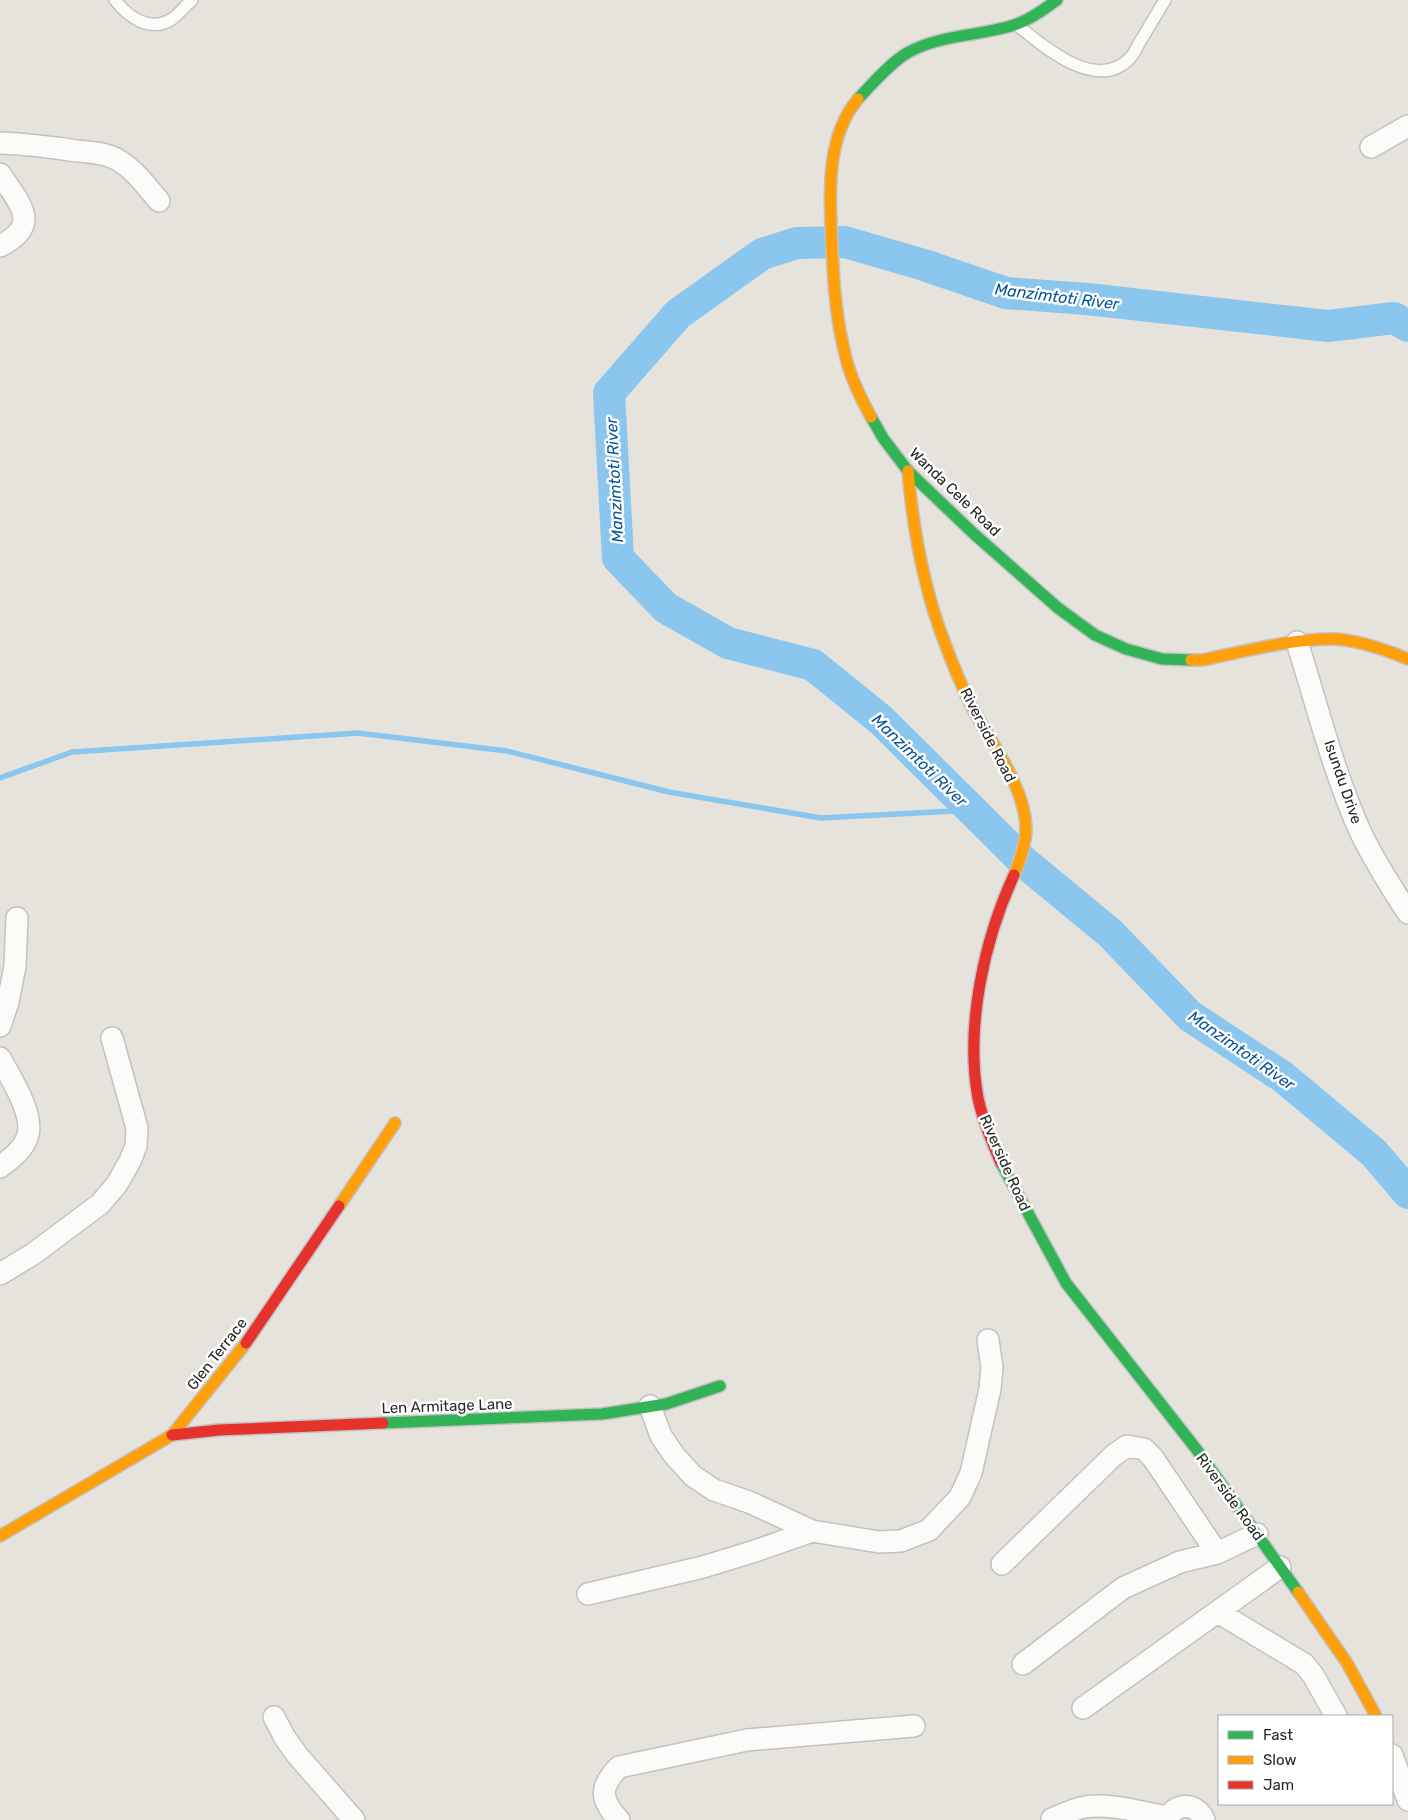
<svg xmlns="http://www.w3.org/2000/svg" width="1408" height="1820" viewBox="0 0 1408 1820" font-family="Rubik,sans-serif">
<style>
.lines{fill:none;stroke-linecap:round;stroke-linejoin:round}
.stream{stroke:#8ac6ed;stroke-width:5.5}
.river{stroke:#8ac6ed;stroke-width:32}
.lane-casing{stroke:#c3c2c2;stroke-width:14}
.street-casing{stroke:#c3c2c2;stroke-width:24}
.fast-casing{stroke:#c3c2c2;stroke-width:14}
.slow-casing{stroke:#c3c2c2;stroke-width:14}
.jam-casing{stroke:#c3c2c2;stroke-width:14}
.lane{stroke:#fbfbfa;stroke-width:11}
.street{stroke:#fbfbfa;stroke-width:21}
.fast{stroke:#30b455;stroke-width:11}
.slow{stroke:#ff9f0a;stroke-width:11}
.jam{stroke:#e5322d;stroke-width:11}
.labels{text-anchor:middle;stroke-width:5;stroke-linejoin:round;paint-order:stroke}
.street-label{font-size:15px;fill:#272727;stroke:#fff}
.water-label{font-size:16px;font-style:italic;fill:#07549b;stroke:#fff}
</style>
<rect width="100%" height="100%" fill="#e6e3dc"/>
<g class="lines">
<path class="stream" d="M0,778L72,752L358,733L507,751L669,792L821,818L973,810
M1398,1181L1408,1176"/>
<path class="river" d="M1408,326L1394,318L1328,326L1087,299L1006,293L924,265L845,242L797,243L762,254L678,314L609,393L618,558L666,608L728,643L813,665L881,720L1024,862L1110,933L1190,1016L1283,1077L1374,1153L1408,1193"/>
<defs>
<path id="lane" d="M115,0C128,17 150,33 172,19C179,14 185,6 192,0
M1017,25C1044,47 1098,94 1131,57C1135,52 1138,45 1141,40C1149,27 1157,13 1165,0"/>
<path id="street" d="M0,143C26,144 51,147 77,151C90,152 106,153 118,160C135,170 147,187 159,201
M1371,147L1408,126
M0,174C20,204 42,225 0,246
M1297,642C1317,705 1333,771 1360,831C1373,859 1391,887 1408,913
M0,1026L8,1002L15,966L17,918
M0,1058C10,1077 36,1116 27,1138C22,1151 10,1159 0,1167
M0,1274L33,1254L100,1204L117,1184L130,1161L136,1146L137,1128L112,1038
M650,1406L661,1436L674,1455L693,1476L714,1490L749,1502L812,1531L879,1542L901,1541L929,1530L960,1497L971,1473L990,1389L992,1367L988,1340
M1002,1564L1114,1455L1127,1446L1144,1449L1153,1458L1217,1553
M588,1594L703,1567L755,1551L812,1531
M1218,1612L1304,1664L1313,1675L1336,1716
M1023,1664L1123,1588L1180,1562L1217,1553L1257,1534
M1083,1708L1280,1567
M274,1717L285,1738L298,1756L354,1820
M1392,1755L1408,1800
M1052,1819C1062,1815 1073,1809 1085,1807C1112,1803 1142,1813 1168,1817
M619,1820C600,1800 599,1787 619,1767L747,1740L914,1726
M1167,1820C1174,1802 1197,1802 1204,1820"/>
<path id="fast" d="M858,99C870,86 893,60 909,52C942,34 983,36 1017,24C1032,19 1044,9 1057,0
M871,417L883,438L908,471L974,534L1058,608L1095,635L1126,649L1162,659L1191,660
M1001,1163L1066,1283L1197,1450L1298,1592
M383,1423L602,1414L666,1404L720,1386"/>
<path id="slow" d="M858,99C824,139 830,200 832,249C834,286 836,318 845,354C850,377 860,397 871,417
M908,471C913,529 923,586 944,641C953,665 962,688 974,711C993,745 1025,788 1026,828C1026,844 1020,860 1014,875
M1191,660H1202C1242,652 1295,638 1334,639C1359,640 1386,650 1408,659
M339,1206L395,1123
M0,1536L172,1435L246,1343
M1298,1592L1347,1663L1376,1716"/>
<path id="jam" d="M1001,1163C992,1142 983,1121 978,1098C965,1027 984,940 1014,875
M246,1343L339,1206
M172,1435L219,1430L383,1423"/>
</defs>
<use href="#lane" class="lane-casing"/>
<use href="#street" class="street-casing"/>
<use href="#fast" class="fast-casing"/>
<use href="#slow" class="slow-casing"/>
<use href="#jam" class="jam-casing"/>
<use href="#lane" class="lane"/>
<use href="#street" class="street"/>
<use href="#fast" class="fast"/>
<use href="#slow" class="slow"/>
<use href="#jam" class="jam"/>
</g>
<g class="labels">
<g class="street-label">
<text transform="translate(955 492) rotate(44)" y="5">Wanda Cele Road</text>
<text transform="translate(988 735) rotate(63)" y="5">Riverside Road</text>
<text transform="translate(1343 782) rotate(71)" y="5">Isundu Drive</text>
<text transform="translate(1005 1163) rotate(66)" y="5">Riverside Road</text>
<text transform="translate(217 1354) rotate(-52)" y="5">Glen Terrace</text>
<text transform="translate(447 1406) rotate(-2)" y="5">Len Armitage Lane</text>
<text transform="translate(1230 1497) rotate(54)" y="5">Riverside Road</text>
</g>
<g class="water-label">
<text transform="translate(1057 296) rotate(7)" y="6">Manzimtoti River</text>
<text transform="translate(614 480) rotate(-93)" y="6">Manzimtoti River</text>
<text transform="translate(920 760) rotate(44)" y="6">Manzimtoti River</text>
<text transform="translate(1242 1050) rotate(35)" y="6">Manzimtoti River</text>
</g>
</g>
<rect x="1218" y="1715" width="175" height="90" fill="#ffffff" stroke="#a9a9a9"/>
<rect x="1228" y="1731" width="25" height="8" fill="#30b455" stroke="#a9a9a9"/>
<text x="1263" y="1740" font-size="15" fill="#272727">Fast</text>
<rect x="1228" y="1756" width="25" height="8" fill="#ff9f0a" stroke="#a9a9a9"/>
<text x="1263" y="1765" font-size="15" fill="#272727">Slow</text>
<rect x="1228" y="1781" width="25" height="8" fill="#e5322d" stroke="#a9a9a9"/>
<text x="1263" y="1790" font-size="15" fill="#272727">Jam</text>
</svg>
